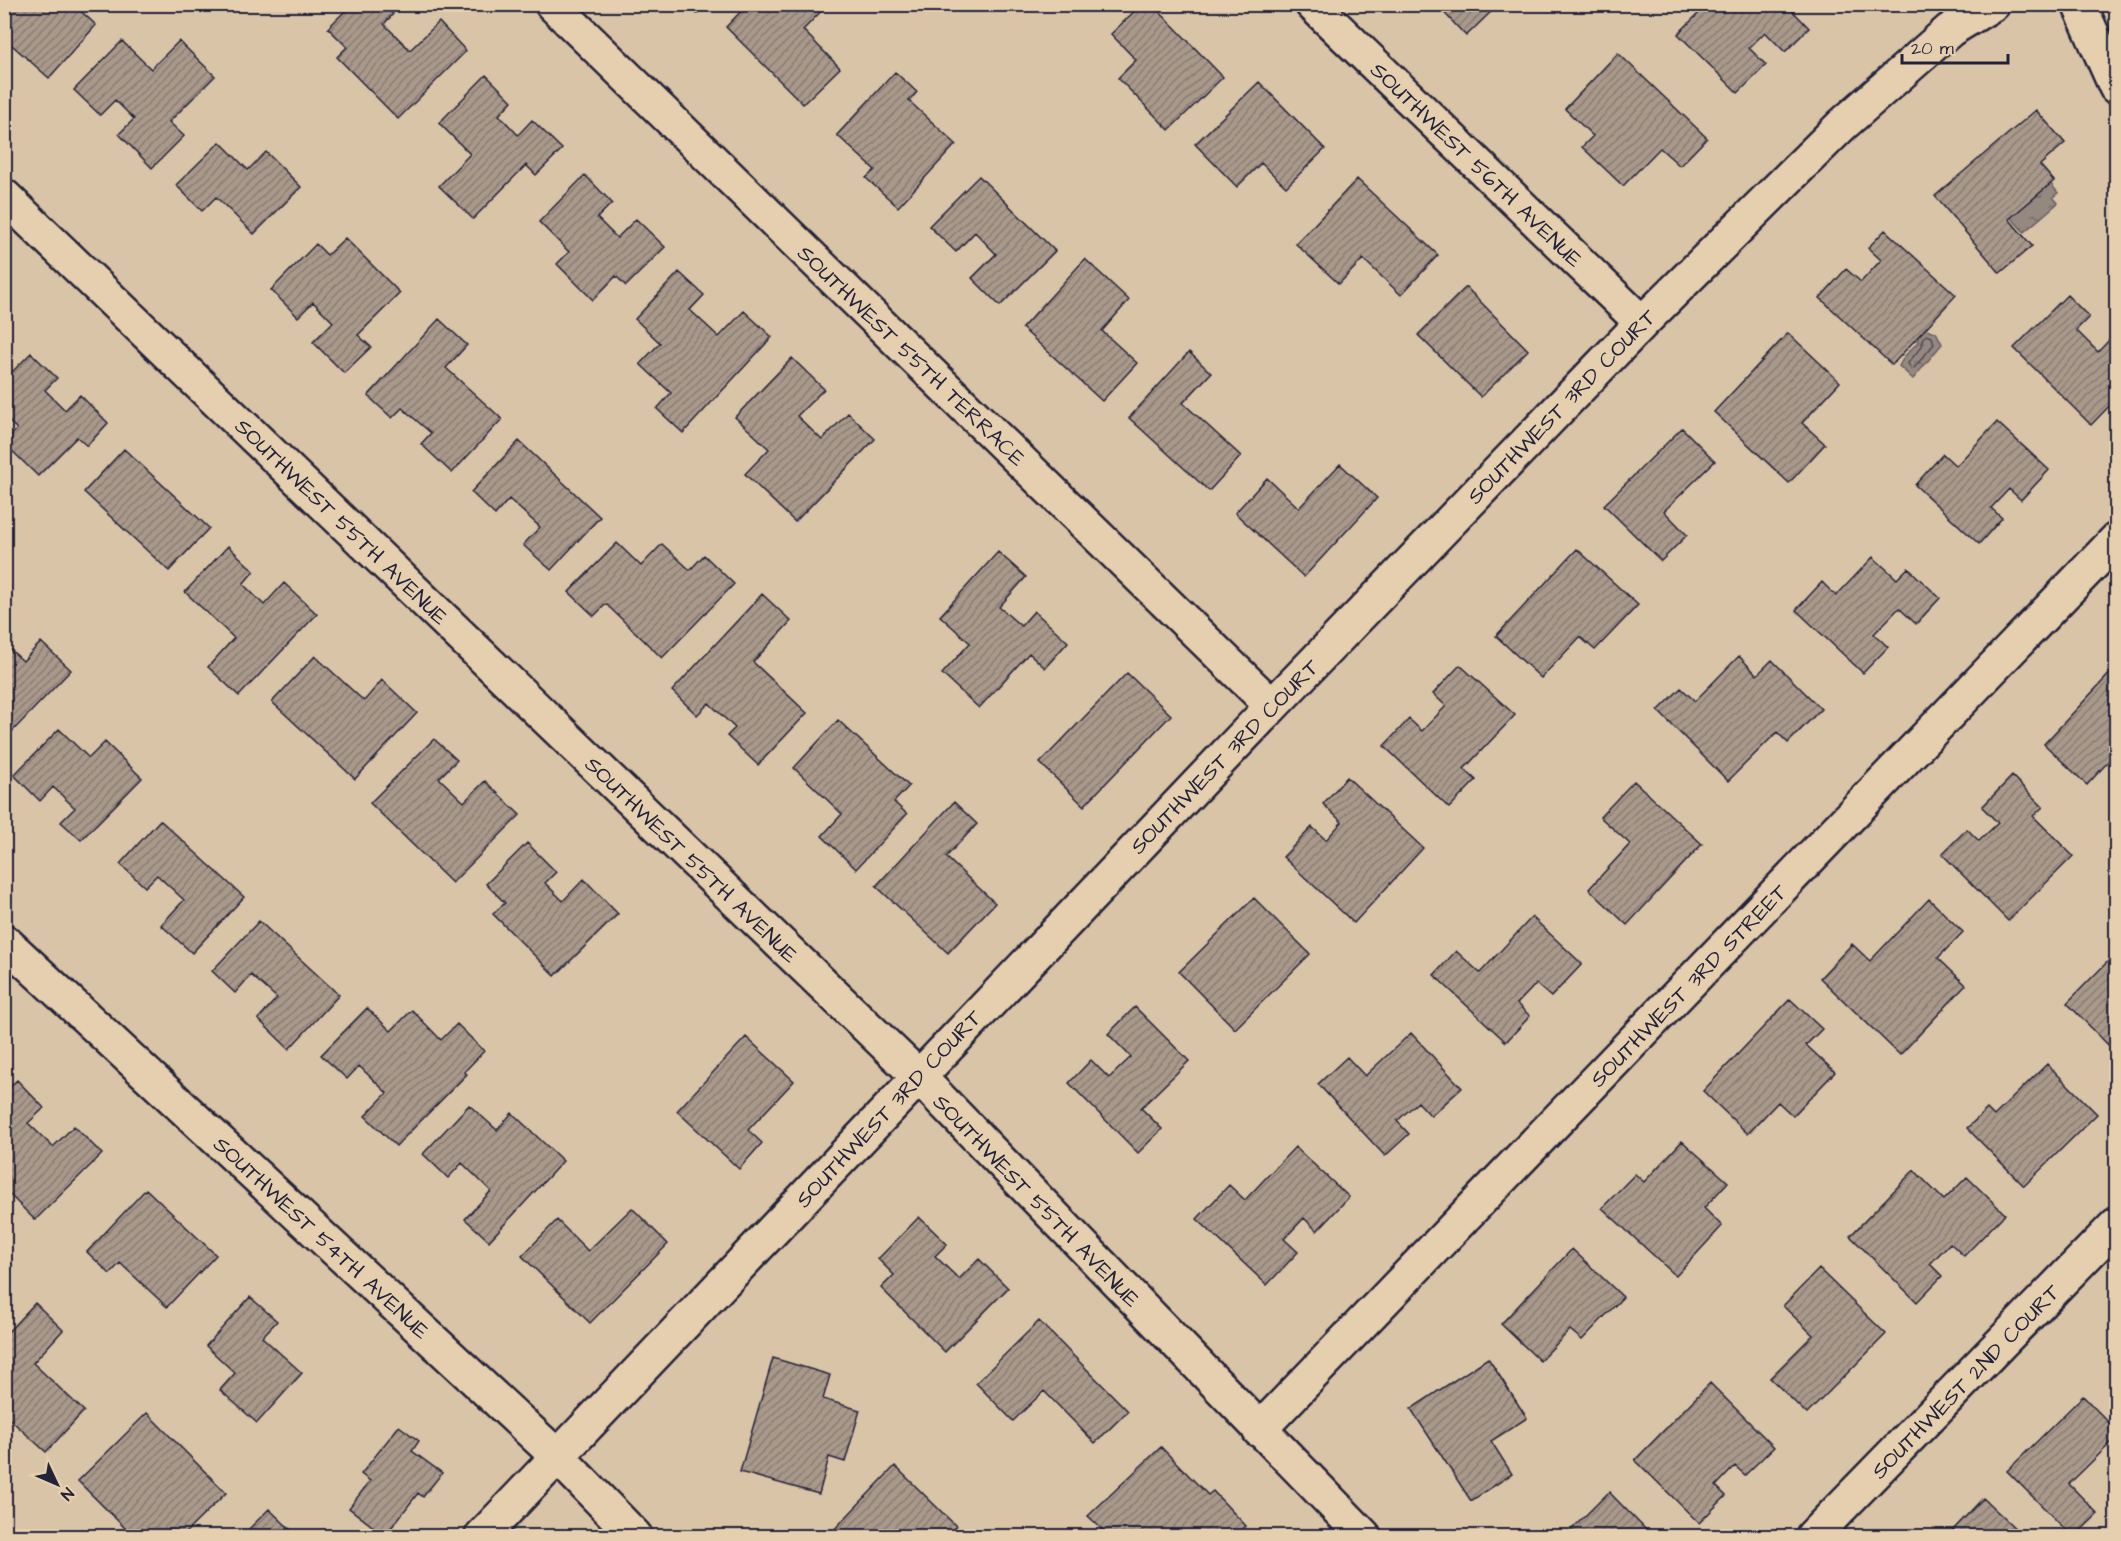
<svg xmlns="http://www.w3.org/2000/svg" width="2121" height="1541" viewBox="0 0 2121 1541" font-family="'Architects Daughter',sans-serif">
<style>
.water{fill:url(#water-ripples);stroke:#675f64;stroke-width:1.5}
.lines{fill:none;stroke-linecap:round;stroke-linejoin:round}
.shore{stroke:#504b57;stroke-width:1.5}
.building{fill:url(#building-hatch);stroke:#22223b;stroke-width:1.5}
.minor-casing{stroke:#22223b;stroke-width:38}
.minor{stroke:#e5cfae;stroke-width:33}
.labels{text-anchor:middle;stroke-width:6;stroke-linejoin:round;paint-order:stroke}
.street-label{font-size:22px;fill:#22223b;stroke:#e5cfae}
</style>
<defs>
<pattern id="water-ripples" width="26" height="14" patternUnits="userSpaceOnUse" patternTransform="scale(1.5)"><rect width="26" height="14" fill="#958880"/><path d="M2 4q2-2 4 0t4 0M15 11q2-2 4 0t4 0" fill="none" stroke="#796f6a"/></pattern>
<pattern id="building-hatch" width="6" height="6" patternUnits="userSpaceOnUse" patternTransform="scale(1.5)"><rect width="6" height="6" fill="#a9998b"/><path d="M-1 1l2-2M0 6l6-6M5 7l2-2" fill="none" stroke="#897c73"/></pattern>
</defs>
<rect width="100%" height="100%" fill="#d9c4a7"/>
<filter id="ink" filterUnits="userSpaceOnUse"><feTurbulence type="fractalNoise" baseFrequency=".0167" numOctaves="2"/><feDisplacementMap in="SourceGraphic" scale="12" xChannelSelector="R" yChannelSelector="G"/><feConvolveMatrix kernelMatrix="1 2 1 2 8 2 1 2 1" color-interpolation-filters="sRGB"/></filter>
<g filter="url(#ink)">
<path class="water" d="M2046,178L2058,193L2053,197L2058,203L2024,232L2006,212Z
M1923,328L1936,332L1942,344L1913,379L1899,366L1904,357L1918,342V334Z"/>
<g class="lines">
<path class="shore" d="M1927,335L1932,337L1934,344L1914,368L1911,369L1908,363L1922,346L1924,337Z"/>
</g>
<path class="building" d="M4,4H73L96,25L49,78L4,38Z
M352,4H383L393,14L384,24L410,50L439,22L466,51L398,119L337,57L347,47L328,28Z
M687,4H706L697,14Z
M748,4H828L803,30L840,68L803,104L726,27Z
M1142,4H1152L1223,77L1169,130L1118,78L1136,60L1111,34Z
M1436,4H1499L1466,36Z
M1708,4H1786L1809,28L1785,52L1765,32L1749,48L1766,65L1738,93L1678,34Z
M122,41L151,69L179,41L215,76L169,122L184,136L152,168L119,134L134,119L115,100L100,115L74,90Z
M1618,53L1707,138L1680,166L1660,148L1623,186L1582,147L1593,136L1565,109Z
M895,72L917,92L909,101L956,144L898,207L866,178L875,170L837,135Z
M486,75L512,101L499,115L518,135L532,120L562,149L536,175L526,165L473,219L439,186L470,154L439,123Z
M1259,82L1325,149L1286,187L1261,163L1237,187L1195,144Z
M2036,110L2065,143L2040,165L2054,181L2009,219L2032,246L2000,273L1935,196Z
M220,142L248,170L266,152L301,187L254,234L216,197L202,211L176,185Z
M585,175L612,203L597,218L617,238L636,219L665,247L626,286L616,276L593,300L557,264L569,252L539,222Z
M979,176L1055,251L1000,306L972,278L996,254L975,232L956,252L929,226Z
M1357,179L1438,255L1401,295L1363,259L1339,284L1296,244Z
M1885,230L1956,295L1892,365L1820,298L1846,269L1861,282L1881,260L1868,248Z
M345,238L400,293L358,335L371,347L344,373L313,342L333,322L313,302L298,317L271,290L316,244L327,255Z
M1085,259L1129,300L1102,331L1137,363L1102,401L1022,328Z
M679,272L704,295L690,310L719,337L744,311L772,337L683,433L657,409L671,393L640,364L660,343L635,319Z
M1466,287L1528,350L1481,397L1418,335Z
M2067,295L2089,317L2076,330L2098,352L2116,333V399L2091,425L2014,348Z
M439,319L467,345L446,368L502,419L452,473L421,444L431,433L402,408L392,418L368,396Z
M1788,333L1840,382L1802,423L1825,444L1789,483L1714,412Z
M1189,352L1211,373L1183,403L1241,456L1209,491L1129,418Z
M31,353L57,378L45,390L65,410L80,395L108,423L87,446L77,437L38,476L4,443L17,429L4,417V380Z
M792,358L824,389L797,416L822,440L848,413L875,439L795,522L745,474L769,449L735,417Z
M1997,422L2049,470L2021,500L2009,489L1991,508L2002,518L1979,544L1915,485L1943,454L1956,466Z
M1682,428L1715,461L1664,511L1687,535L1661,561L1604,505Z
M519,441L600,517L551,570L523,545L540,527L509,499L495,515L471,492Z
M124,449L209,528L169,571L84,492Z
M1340,464L1377,498L1304,577L1235,513L1267,478L1299,508Z
M617,543L641,566L662,544L690,570L704,555L734,584L662,658L606,604L594,616L569,592Z
M228,546L254,571L243,584L264,605L284,583L317,614L239,696L208,667L234,638L185,592Z
M1577,549L1638,605L1595,650L1580,637L1541,678L1496,636Z
M998,552L1026,577L999,607L1021,626L1034,611L1068,642L1045,668L1029,653L979,708L942,674L970,643L940,616Z
M1873,557L1897,579L1908,568L1940,598L1916,624L1899,608L1874,634L1888,647L1863,673L1796,610L1822,582L1836,596Z
M762,594L791,621L753,662L807,713L758,765L727,736L735,728L709,703L697,715L672,691Z
M41,642L71,670L4,740V644L23,661Z
M315,656L364,701L382,680L417,713L355,779L272,702Z
M1739,656L1757,675L1772,660L1821,709L1788,743L1777,732L1728,781L1658,711L1681,688L1695,701Z
M1460,665L1515,715L1464,769L1476,780L1449,808L1384,746L1409,719L1422,731L1446,706L1433,694Z
M2116,667V753L2087,785L2044,744Z
M1127,673L1171,715L1084,806L1040,763Z
M838,720L909,786L894,802L907,814L856,869L822,836L842,814L794,768Z
M59,729L89,758L105,742L142,778L81,840L61,822L75,808L53,787L40,801L14,775Z
M434,739L457,760L439,778L464,802L485,781L520,815L452,883L370,803Z
M2012,776L2043,807L2033,816L2073,856L2008,921L1942,854L1967,829L1979,841L1998,823L1982,807Z
M1347,777L1423,848L1354,923L1283,857L1312,827L1326,840L1342,822L1323,804Z
M1634,781L1702,844L1627,925L1589,889L1630,844L1600,817Z
M954,802L977,824L946,857L995,903L948,953L876,886Z
M160,820L244,897L192,953L161,925L184,900L157,875L145,887L120,864Z
M527,843L556,872L545,883L563,901L584,879L618,914L555,976L493,914L505,903L486,884Z
M1254,898L1310,954L1235,1029L1179,972Z
M1929,899L1963,932L1938,958L1966,985L1900,1055L1820,978L1852,944L1870,961Z
M1532,917L1582,964L1551,997L1536,984L1517,1004L1530,1016L1506,1042L1434,975L1456,951L1480,973Z
M259,921L339,995L289,1049L258,1019L277,998L251,975L235,993L212,971Z
M2116,953V1053L2067,1003Z
M1790,999L1822,1029L1806,1045L1835,1072L1793,1116L1778,1102L1748,1134L1703,1091Z
M1135,1007L1189,1061L1141,1108L1162,1129L1138,1153L1069,1083L1091,1060L1109,1078L1131,1057L1108,1034Z
M367,1008L391,1031L412,1010L441,1040L457,1024L484,1051L464,1072L467,1074L396,1146L365,1116L387,1093L359,1066L347,1079L321,1055Z
M1411,1033L1462,1088L1431,1116L1418,1102L1397,1121L1409,1134L1385,1156L1318,1084L1347,1057L1365,1076Z
M746,1037L794,1081L748,1130L762,1143L739,1169L677,1111Z
M2047,1064L2097,1114L2024,1186L1967,1128L1987,1109L1994,1116Z
M17,1080L44,1108L28,1123L53,1147L74,1126L102,1154L35,1220L4,1189V1092Z
M469,1105L497,1130L512,1113L563,1161L489,1241L465,1219L491,1191L462,1163L448,1178L423,1154Z
M1682,1141L1728,1182L1704,1208L1722,1226L1676,1276L1602,1208L1635,1174L1644,1182Z
M1295,1147L1349,1197L1317,1231L1304,1218L1284,1239L1298,1252L1267,1285L1197,1219L1229,1185L1245,1200Z
M1914,1170L1944,1200L1967,1177L2005,1214L1964,1256L1950,1243L1930,1264L1942,1276L1917,1302L1850,1236Z
M146,1189L216,1255L167,1307L120,1263L110,1274L87,1252Z
M632,1208L668,1244L590,1323L522,1256L557,1220L588,1251Z
M919,1217L947,1244L935,1256L959,1279L979,1259L1008,1288L945,1352L881,1288L894,1275L878,1259Z
M1572,1249L1623,1297L1582,1340L1570,1330L1540,1361L1501,1324Z
M1819,1269L1886,1334L1807,1414L1770,1378L1813,1335L1783,1306Z
M250,1297L277,1321L262,1337L302,1373L257,1423L220,1390L235,1373L206,1346Z
M35,1303L63,1330L33,1363L84,1411L46,1452L4,1414V1336Z
M1039,1321L1128,1411L1095,1443L1044,1391L1013,1421L976,1383Z
M773,1358L830,1375L823,1399L860,1410L845,1462L829,1457L819,1494L740,1472Z
M1488,1358L1527,1418L1491,1441L1512,1474L1471,1501L1411,1409Z
M1710,1383L1774,1447L1745,1475L1735,1466L1716,1486L1726,1496L1699,1523L1635,1460Z
M2083,1396L2116,1430V1438L2069,1484L2098,1514L2075,1536H2072L2007,1471Z
M147,1413L226,1493L182,1536H133L78,1481Z
M399,1426L419,1441L412,1451L442,1473L423,1497L418,1493L385,1536L349,1508L370,1481L361,1474Z
M1161,1447L1208,1495L1213,1491L1246,1526L1235,1536H1109L1088,1516Z
M895,1466L956,1526L946,1536H828Z
M1609,1492L1652,1536H1577L1571,1530Z
M1983,1498L2020,1533L2017,1536H1960L1953,1530Z
M269,1509L293,1532L289,1536H242Z"/>
<g class="lines">
<defs>
<path id="minor" d="M552,4L1272,706
M1312,4L1642,323
M2079,4L2116,87
M4,196L918,1076L1364,1536
M4,941L558,1457L635,1536
M1259,1430L2116,540
M482,1536L1272,706L1642,323L1842,125L1950,30L1993,4
M1813,1536L2116,1225"/>
</defs>
<use href="#minor" class="minor-casing"/>
<use href="#minor" class="minor"/>
</g>
</g>
<g class="labels">
<g class="street-label">
<text transform="translate(1477 164) rotate(44)" y="8">SOUTHWEST 56TH AVENUE</text>
<text transform="translate(912 355) rotate(44)" y="8">SOUTHWEST 55TH TERRACE</text>
<text transform="translate(1561 406) rotate(-46)" y="8">SOUTHWEST 3RD COURT</text>
<text transform="translate(342 521) rotate(44)" y="8">SOUTHWEST 55TH AVENUE</text>
<text transform="translate(1224 756) rotate(-46)" y="8">SOUTHWEST 3RD COURT</text>
<text transform="translate(692 859) rotate(44)" y="8">SOUTHWEST 55TH AVENUE</text>
<text transform="translate(1688 985) rotate(-46)" y="8">SOUTHWEST 3RD STREET</text>
<text transform="translate(888 1108) rotate(-47)" y="8">SOUTHWEST 3RD COURT</text>
<text transform="translate(1037 1200) rotate(46)" y="8">SOUTHWEST 55TH AVENUE</text>
<text transform="translate(322 1237) rotate(43)" y="8">SOUTHWEST 54TH AVENUE</text>
<text transform="translate(1965 1381) rotate(-46)" y="8">SOUTHWEST 2ND COURT</text>
</g>
</g>
<rect width="2121" height="1541" fill="none" stroke="#e5cfae" stroke-width="24"/>
<rect x="12" y="12" width="2097" height="1517" fill="none" stroke="#22223b" stroke-width="2" filter="url(#ink)"/>
<g transform="translate(57 1484) rotate(134)" stroke="#e5cfae" stroke-width="4.5" paint-order="stroke">
<path d="M0-4.5L10 22L0 15L-10 22Z" fill="#22223b"/>
<text y="-9" font-size="16" font-weight="bold" text-anchor="middle" fill="#22223b">N</text>
</g>
<path d="M1902 54v9h106v-9" fill="none" stroke="#22223b" stroke-width="3"/>
<text x="1911" y="54" font-size="18" fill="#22223b" stroke="#e5cfae" stroke-width="4.5" paint-order="stroke">20 m</text>
</svg>
